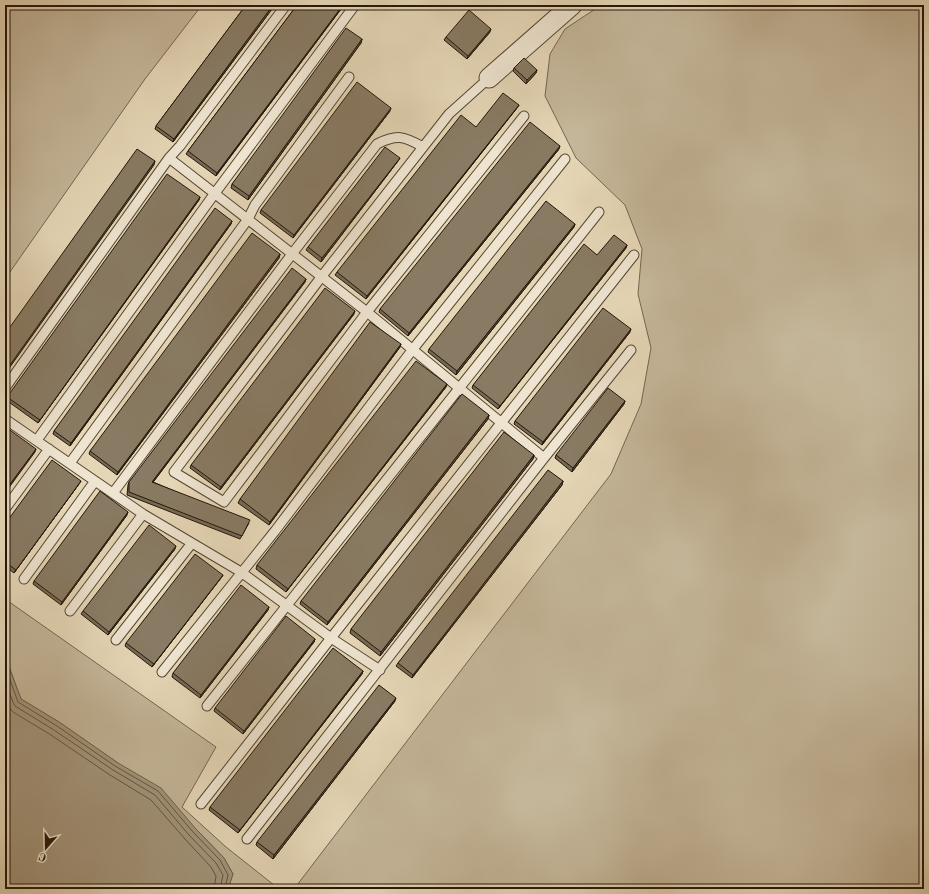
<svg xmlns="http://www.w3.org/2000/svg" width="929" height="894" viewBox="0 0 929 894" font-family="'Old Standard TT',serif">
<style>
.green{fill:#c4b699;stroke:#746651}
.water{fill:#a3957b;stroke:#70634d}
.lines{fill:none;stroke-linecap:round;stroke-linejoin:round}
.shore{stroke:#635642;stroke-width:1}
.service-casing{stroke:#544734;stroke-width:11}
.minor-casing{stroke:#544734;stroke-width:21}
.service{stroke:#eee4d0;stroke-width:9}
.minor{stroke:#eee4d0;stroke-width:19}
.wall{fill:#756955;stroke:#231709}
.shaded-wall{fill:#5f5545;stroke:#231709}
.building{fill:#887a63;stroke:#231709}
</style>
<rect width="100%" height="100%" fill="#e5d6b6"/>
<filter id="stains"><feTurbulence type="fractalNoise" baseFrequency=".005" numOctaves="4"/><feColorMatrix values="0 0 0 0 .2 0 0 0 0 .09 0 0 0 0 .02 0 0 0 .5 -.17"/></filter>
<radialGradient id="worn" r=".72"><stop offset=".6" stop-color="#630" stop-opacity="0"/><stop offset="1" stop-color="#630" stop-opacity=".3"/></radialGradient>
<path class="green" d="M5,5H202L145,79L5,279Z
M601,5H919L924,8V889H294L611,474L641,404L651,348L638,294L642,249L625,205L576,158L545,96L550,54L565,29Z
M5,599L216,747L182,807L226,847L279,889H228L233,874L224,858L196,829L118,763L59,722L21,699L10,669L5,649Z"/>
<path class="water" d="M5,649L10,670L21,699L59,722L118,763L161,788L196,829L224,858L233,874L228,889H5Z"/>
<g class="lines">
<path class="shore" d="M5,666L18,702L57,726L115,766L158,791L193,832L220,860L228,875L225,889
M5,682L13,702L15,706L54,730L113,770L155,795L189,835L216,863L223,875L220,889
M5,699L9,707L13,712L51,735L110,775L151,800L185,839L211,867L216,876L214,889"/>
<defs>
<path id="service" d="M489,78L449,114L322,276L174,472L224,502L367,312L524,116
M169,158L367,312L544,458
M5,388L169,158L180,146L286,5
M5,419L143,514L241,572L331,638L380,670
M37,440L215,193L355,5
M70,463L248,219L255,205L349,77
M113,493L292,254L377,144C397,134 404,136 423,147
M5,509L49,449
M24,579L95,481
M70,611L143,514
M116,640L192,543
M162,672L275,531L413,349L565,159
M207,706L599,212
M201,804L331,638L634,255
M247,839L544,458L631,350"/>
<path id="minor" d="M489,78L572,5"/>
</defs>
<use href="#service" class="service-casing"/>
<use href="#minor" class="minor-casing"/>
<use href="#service" class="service"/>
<use href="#minor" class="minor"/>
</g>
<path class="wall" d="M246,5H275L173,142L155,129L156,126Z
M297,5H344L216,176L186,154L188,151Z
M490,32L467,59L444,40L446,37Z
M362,39L361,43L248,200L231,188L232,184Z
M514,68L537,70L536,73L526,84L513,71Z
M519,105L517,108L366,299L335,275L337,272Z
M390,111L293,238L260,213L261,210Z
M559,149L408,336L379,312L380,309Z
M398,161L321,262L306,250L308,247Z
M200,197L199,200L38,423L6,400L7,397Z
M232,221L231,224L70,446L53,434L54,431Z
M575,224L574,227L456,375L428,352L429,349Z
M627,245L626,248L498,409L472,388L473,385Z
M280,254L279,258L117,475L89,454L90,451Z
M306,279L305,282L153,482L249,523L240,539L127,495L128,485L129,482Z
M354,314L220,490L190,468L191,465Z
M630,332L542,445L514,424L515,421Z
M400,347L269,525L238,503L240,499Z
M447,384L446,387L286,592L256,569L257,565Z
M625,401L624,404L572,472L555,458L556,455Z
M489,415L488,419L327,625L300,604L301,601Z
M534,455L533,459L380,656L350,633L351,629Z
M563,481L562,485L412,678L396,666L398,663Z
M79,484L14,573L5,566V524Z
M127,515L61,605L33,584L34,581Z
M175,549L108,635L81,614L83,611Z
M223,575L221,578L152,667L125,646L126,643Z
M269,607L268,610L200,698L172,677L173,673Z
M315,639L314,642L243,734L214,711L215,708Z
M363,671L362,674L238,833L209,810L210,807Z
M395,701L273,859L256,845L257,842Z"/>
<path class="shaded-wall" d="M273,5H275L173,142L174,139Z
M343,5H344L216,176L217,173Z
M491,29L490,32L467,59L468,56Z
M362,39L361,43L248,200L249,196Z
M537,70L536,73L526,84L527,80Z
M519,105L517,108L366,299L367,296Z
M391,108L390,111L293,238L294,235Z
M560,146L559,149L408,336L409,333Z
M400,158L398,161L321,262L322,258Z
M155,161L154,165L5,374V372Z
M200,197L199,200L38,423L40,420Z
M232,221L231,224L70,446L71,443Z
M575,224L574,227L456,375L457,371Z
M627,245L626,248L498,409L500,406Z
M280,254L279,258L117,475L118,472Z
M306,279L305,282L151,485L152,482Z
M355,311L354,314L220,490L221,487Z
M631,329L630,332L542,445L543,442Z
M401,344L400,347L269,525L270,522Z
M447,384L446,387L286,592L288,589Z
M625,401L624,404L572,472L573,468Z
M489,415L488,419L327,625L328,622Z
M36,449L35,452L5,493V491Z
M534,455L533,459L380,656L381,652Z
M81,481L79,484L14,573L16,570Z
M563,481L562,485L412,678L413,675Z
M128,512L127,515L61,605L62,602Z
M176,546L175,549L108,635L109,632Z
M223,575L221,578L152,667L154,664Z
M269,607L268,610L200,698L201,695Z
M315,639L314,642L243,734L244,731Z
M363,671L362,674L238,833L240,830Z
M396,698L395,701L273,859L274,855Z"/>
<path class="building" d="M246,5H273L174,139L156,126Z
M297,5H343L217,173L188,151Z
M469,10L491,29L468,56L446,37Z
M346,28L362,39L249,196L232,184Z
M524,58L537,70L527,80L514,68Z
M357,82L391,108L294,235L261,210Z
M503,93L519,105L367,296L337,272L461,115L476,127Z
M530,122L560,146L409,333L380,309Z
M385,147L400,158L322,258L308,247Z
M137,149L155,161L5,372V334Z
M167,174L200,197L40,420L7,397Z
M546,201L575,224L457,371L429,349Z
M215,208L232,221L71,443L54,431Z
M252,233L280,254L118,472L90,451Z
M614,235L627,245L500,406L473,385L584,244L597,255Z
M292,268L306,279L152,482L250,520L242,536L129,492V482Z
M325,288L355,311L221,487L191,465Z
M603,308L631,329L543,442L515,421Z
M370,322L401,344L270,522L240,499Z
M416,361L447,384L288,589L257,565Z
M608,388L625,401L573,468L556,455Z
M462,394L489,415L328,622L301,601Z
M7,428L36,449L5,491V430Z
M504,432L534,455L381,652L351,629Z
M52,460L81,481L16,570L5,562V524Z
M548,470L563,481L413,675L398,663Z
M100,491L128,512L62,602L34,581Z
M149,525L176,546L109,632L83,611Z
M195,554L223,575L154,664L126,643Z
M241,585L269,607L201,695L173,673Z
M286,616L315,639L244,731L215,708Z
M333,648L363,671L240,830L210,807Z
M379,685L396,698L274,855L257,842Z"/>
<rect width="929" height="894" fill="none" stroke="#e5d6b6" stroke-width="20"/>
<rect x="6" y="6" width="917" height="882" fill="none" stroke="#231709" stroke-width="2"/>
<rect x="10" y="10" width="909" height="874" fill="none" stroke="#231709"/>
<g transform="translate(46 848) rotate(200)" stroke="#eee4d0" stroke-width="3" paint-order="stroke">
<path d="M0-3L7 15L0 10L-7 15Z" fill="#231709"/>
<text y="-6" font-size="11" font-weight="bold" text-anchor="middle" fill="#231709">С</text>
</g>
<rect width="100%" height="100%" filter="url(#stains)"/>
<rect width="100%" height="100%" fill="url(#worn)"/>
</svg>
